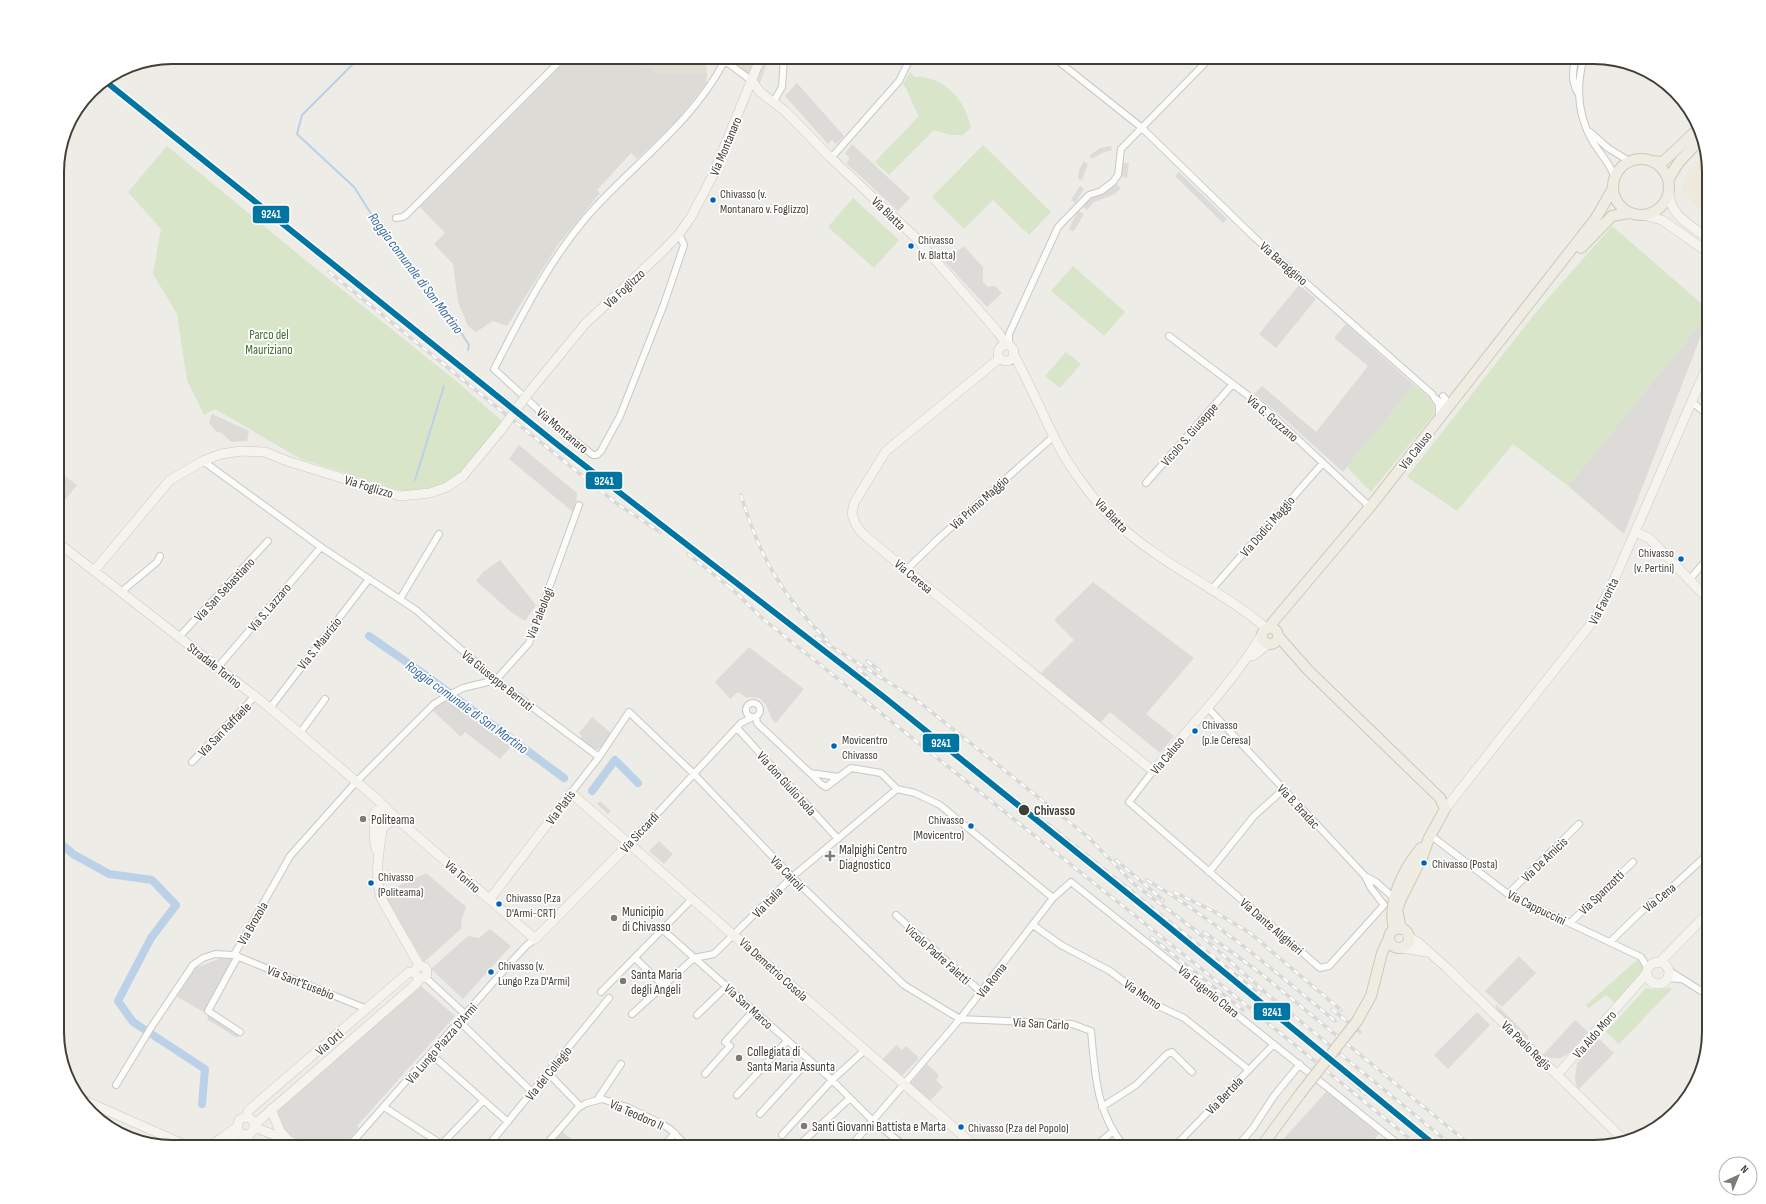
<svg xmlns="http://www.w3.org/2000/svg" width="1766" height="1204" viewBox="0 0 1766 1204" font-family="'Sofia Sans Condensed',sans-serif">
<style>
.residential{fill:#e1ded5}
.commercial{fill:#efe9db}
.industrial{fill:#dddbd5}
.green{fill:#d8e5c9}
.parking{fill:#dcdbd7}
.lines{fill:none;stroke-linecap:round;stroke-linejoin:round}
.stream{stroke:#bbd1e7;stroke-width:2}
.canal{stroke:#bbd1e7;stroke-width:8}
.street-casing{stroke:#c9c8c3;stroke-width:8}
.secondary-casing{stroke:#cbc9bf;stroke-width:10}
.primary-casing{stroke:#cdc9b7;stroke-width:12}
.street{stroke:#fcfcfb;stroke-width:6}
.secondary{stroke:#f4f3ed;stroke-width:9}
.primary{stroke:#efece3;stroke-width:10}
.rail-casing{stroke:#d8d8d7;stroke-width:3.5}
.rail{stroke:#fff;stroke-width:2;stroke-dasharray:6;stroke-linecap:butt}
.secondary-bridge-casing{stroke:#cbc9bf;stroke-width:10;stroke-linecap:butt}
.primary-bridge-casing{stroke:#cdc9b7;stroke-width:12;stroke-linecap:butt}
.secondary-bridge{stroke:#f4f3ed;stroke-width:9}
.primary-bridge{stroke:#efece3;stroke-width:10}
.rail-1-casing{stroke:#fff;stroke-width:9}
.rail-1{stroke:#0075a1;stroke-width:6}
.bus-dot{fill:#0065bd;stroke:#fff;stroke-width:1.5}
.stop-dot{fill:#413e35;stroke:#fff;stroke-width:1.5}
.poi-dot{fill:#7d7b73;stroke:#fff;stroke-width:1.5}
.labels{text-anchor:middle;stroke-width:3.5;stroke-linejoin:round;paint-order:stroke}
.bus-label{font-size:12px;fill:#413e35;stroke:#fff;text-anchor:start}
.street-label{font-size:13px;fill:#413e35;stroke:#fff}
.park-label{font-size:13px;fill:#406c2f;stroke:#fff}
.stop-label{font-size:13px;font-weight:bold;fill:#413e35;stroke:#fff;text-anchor:start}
.poi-label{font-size:13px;fill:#413e35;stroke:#fff;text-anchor:start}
.water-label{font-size:14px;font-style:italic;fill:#3a6ba1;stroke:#fff}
.rim{fill:none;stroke:#413e35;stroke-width:2}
.line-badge{stroke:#fff;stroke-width:1.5}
.badge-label{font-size:11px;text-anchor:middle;font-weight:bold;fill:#fff}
</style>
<rect width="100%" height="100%" fill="#edece7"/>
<path class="residential" d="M637,57H705L707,74H656Z
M726,57H770L759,85Z"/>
<path class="commercial" d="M1705,155L1709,171V219L1682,189L1688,172Z"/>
<path class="industrial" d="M570,57H637L656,74H707L706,84L675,123L637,159L631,153L597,190L600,193L557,246L507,326L493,321L476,332L468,326L458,302L453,264L434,244L445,233L420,207Z"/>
<path class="green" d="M910,72L915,77C945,76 966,101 971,128L962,136L960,135H950L934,130L889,175L875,162L919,116C913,107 908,89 903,84Z
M983,145L1051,212L1029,235L993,200L964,229L932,197Z
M167,146L310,264L455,380L502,421L467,469L440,487L402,491L301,459L215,409L204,415L187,380L177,314L153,274L161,229L128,192Z
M853,198L899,240L874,268L828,227Z
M1612,226L1709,310V313L1568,486L1513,444L1457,511L1407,477L1537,311Z
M1073,266L1125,312L1104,336L1051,291Z
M1066,352L1081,364L1060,388L1045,376Z
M1414,385C1422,392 1437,401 1434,414L1371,492L1347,467Z
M1637,960L1645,967L1615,1003L1606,995L1589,1008L1586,1005Z
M1670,987L1672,989L1619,1044L1606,1032L1646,988L1659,990Z"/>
<path class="parking" d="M797,83L844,136L836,144L832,140L828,144L785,96Z
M852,144L910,198L898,211L846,163L850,158L845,153Z
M1111,146L1112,150L1102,153L1092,159L1089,156L1100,148Z
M1084,161L1088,164L1082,180L1078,179L1079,170Z
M1123,163H1129L1127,178L1121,176Z
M1179,172L1227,219L1223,223L1175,176Z
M1116,184L1121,188L1115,194L1094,202L1087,210L1082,206L1090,197L1109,190Z
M1080,186L1084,189L1075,203L1071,200Z
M1079,211L1084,214L1074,231L1069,230L1074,218Z
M964,246L983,267V282L988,287L995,286L1002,293L987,307L945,262Z
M1299,285L1316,299L1276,348L1259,334Z
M1709,313V315L1624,534L1568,486Z
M1346,324L1414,385L1343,472L1279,414L1254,394L1262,386L1316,432L1368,366L1334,338Z
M212,414L249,431L247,441L231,442L222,433L217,432L209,423Z
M519,445L577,493L576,505L573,512L509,459Z
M57,470L77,485L57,510Z
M500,560L536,605L525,621L511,612L476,581L483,572Z
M1093,582L1194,658L1146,714L1174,736L1160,753L1110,712L1100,723L1041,673L1074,640L1054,620Z
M749,647L804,689L776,723L772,719L766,705L760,698L750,697L747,698L738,692L730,699L715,682Z
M450,696L513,744L500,759L465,732L461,737L432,710Z
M592,717L611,733L601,748L597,749H592L579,740L582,736L579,733Z
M600,801L611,811L608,814L597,804Z
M659,841L673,854L664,864L649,851Z
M426,873L466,907L461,922L462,928L424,962L383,893Z
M490,929L511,946L463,999L431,969L468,936L479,938Z
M1519,956L1536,973L1502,1007L1485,991Z
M221,958L233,959L204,1012L177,997L195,968Z
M421,986L455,1016L357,1126L359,1128L341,1147H314L287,1134L276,1120L277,1110Z
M1496,1004L1528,1036L1527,1042L1496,1012Z
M1477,1012L1490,1025L1448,1069L1434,1055Z
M209,1015L239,1033L237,1038L207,1019Z
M1575,1020L1588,1032L1568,1054L1560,1058H1550L1543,1055Z
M1598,1038L1614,1053L1578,1090L1575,1079L1577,1063Z
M896,1045L902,1050L906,1046L919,1058L900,1078L882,1060Z
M927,1064L939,1075L936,1080L943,1087L929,1102L910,1084Z
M1327,1091L1379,1134L1368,1147H1281L1278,1145Z
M559,1129L582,1147H544Z"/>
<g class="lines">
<path class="stream" d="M360,57L302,115L297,134L354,187L386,237L448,312L469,345L468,350
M415,480L444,386"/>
<path class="canal" d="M369,636L421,672L564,778
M592,791L615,760L638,783
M57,840L73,854L109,874L152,880L176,905L151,938L118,1001L133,1022L205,1069L202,1104"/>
<defs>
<path id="street" d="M720,57L752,81
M1053,57L1141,127L1254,237L1432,394L1439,405V417
M1576,57C1572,70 1571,82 1578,93
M1584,57C1576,86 1577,115 1593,142C1600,154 1610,163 1614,176
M774,101L782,87L784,57
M1590,132L1608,148L1629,161
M831,158L899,81L911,57
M396,218L403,217L407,214L564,57
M679,234L684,245L664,304L620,416L601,451L597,455H593L556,426L494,369C522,315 550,258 591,212C636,162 694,121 725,60
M1169,336L1262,406L1370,507
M1009,346V334L1058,227L1089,195L1101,191L1113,182L1118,175L1121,149L1211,57
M1436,399L1443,404L1450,405L1443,396
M1692,402L1709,416
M203,461L321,547L416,610L496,680L599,757
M1146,483L1232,385
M906,570L938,539L1054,436
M1689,580L1709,557
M1211,590L1323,463
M121,592L157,562L160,556
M400,599L439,534
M179,637L268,541
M218,667L321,547
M746 710a7 7 0 1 1 14 0a7 7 0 1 1-14 0Z
M270,708L369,579
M1208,708L1365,876L1376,882L1394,898
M756,717L757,723L810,773L839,777L851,768L881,773L897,789
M737,728L838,839
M300,733L325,699
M192,762L255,696
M1153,771L1129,802L1320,968L1329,966L1384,905L1371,888L1365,876
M810,773L821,784L826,787L839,777
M571,793L599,757L629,712L694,774L792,877L904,985L960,1019L1072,1024L1091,1031C1095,1073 1096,1114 1125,1147
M1430,835L1508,894L1641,957L1648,969
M630,843L741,723L751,718
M1209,872L1254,816L1284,789
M1508,894L1579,824
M896,915L981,992
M1570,923L1633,862
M1033,925L1061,945L1110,971L1152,1003L1184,1018L1249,1070
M663,930L832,1080L873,1121L906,1147
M1610,942L1651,902L1657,901L1709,853
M234,955L290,856L356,782L434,704L447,696L463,688L496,680L529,643L579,505
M238,956L208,1011L240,1032
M635,958L663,985
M694,958L714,954L792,877L897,789L915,793L940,805L1053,898
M1668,970L1709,996
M425,977L466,1015
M1668,978L1680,979
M601,992L693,898
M632,1014L694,958
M697,1015L727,986
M460,1022L532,1092
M431,1054L508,1122
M548,1073L580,1106
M705,1074L730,1046L725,1042L754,1010
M116,1085L152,1026L193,965L203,958L215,954L234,955L367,1009
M737,1095L787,1041
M597,1100L621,1064
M384,1107L446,1147
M1102,1107L1136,1085L1167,1054L1172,1052L1192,1072
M760,1114L809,1060
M782,1135L832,1080L865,1050
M348,1147L512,961L527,945L535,939
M439,1147L483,1101
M487,1147L609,998
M544,1147L578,1108L587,1103L602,1099L627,1107L660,1123L670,1129L688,1147
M663,1147L675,1133
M797,1147L850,1098
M850,1147L960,1019L1053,898L1071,882L1402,1147
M1095,1147L1113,1131
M1174,1147L1274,1044
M1237,1147L1253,1128L1274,1096L1300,1064"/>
<path id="secondary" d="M752,81L760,92L785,111L831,158L916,238L997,331L1007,345
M1669,191C1668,215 1692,226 1709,239
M1644,215L1662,220L1709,253
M998 353a8 8 0 1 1 16 0a8 8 0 1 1-16 0Z
M1013,353C1029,382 1042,413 1057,443C1070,469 1098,506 1119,525C1164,566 1220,589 1266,628
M1000,358L886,451L854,503L852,514L856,525L863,534L906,570L1153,771C1190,727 1231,685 1261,636
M526,396L585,324L662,252L679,234L691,217L712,177L761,57
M1635,532L1649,538L1709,600
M57,542L270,708L378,800L396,818L535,939L630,843
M94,571L170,480L203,461L221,454L241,451L265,452L287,461L400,496L430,493L447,487L463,476L501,430
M1253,656L1268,644
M386,809H380C373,812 372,818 377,824C385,829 392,823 391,814
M1445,809L1594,620L1611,587L1709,362
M375,821L374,837L376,849
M383,826C379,849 374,875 381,898L419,965
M490,899L571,793L976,1147
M1408,936L1420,944L1447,968L1624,1140
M1402,948L1427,952
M1647 973a11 11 0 1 1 22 0a11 11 0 1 1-22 0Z
M1659,963L1709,912
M415 972a6 6 0 1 1 12 0a6 6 0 1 1-12 0Z
M1557,1075L1647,973
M81,1099L190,1147
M271,1109L280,1131L287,1139
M247,1117L248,1111L409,972L415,973
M254,1125L417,983L421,978
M254,1127L304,1147
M242,1134L248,1135L254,1130V1122C250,1117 244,1116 239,1120L237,1128L240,1133L257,1147
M184,1144C190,1145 198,1147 204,1147C216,1146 225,1133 237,1128
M228,1147L230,1141L239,1132"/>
<path id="primary" d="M1613 187a28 28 0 1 1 56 0a28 28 0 1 1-56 0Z
M1651,161L1662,162L1666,159L1699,128
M1668,180L1679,162L1701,139
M1581,248L1612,216L1629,213
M1262 636a8 8 0 1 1 16 0a8 8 0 1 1-16 0Z
M1268,628L1370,507L1596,218L1612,190
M1278,636L1308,670L1440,798L1445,809L1429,838L1423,855L1401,899L1397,910L1401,929
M1389 938a10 10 0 1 1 20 0a10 10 0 1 1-20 0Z
M1394,930C1387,900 1403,870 1421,848
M1357,1021L1371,996L1382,953L1388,940
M1261,1147L1300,1094"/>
</defs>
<use href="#street" class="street-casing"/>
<use href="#secondary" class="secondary-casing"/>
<use href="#primary" class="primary-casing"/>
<use href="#street" class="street"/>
<use href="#secondary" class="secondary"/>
<use href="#primary" class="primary"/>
<defs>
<path id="rail" d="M329,272L616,503L660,532
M470,374L513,413
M741,495C759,555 782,597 828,641
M688,554L733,590
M729,586L763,619L1198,966L1420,1147
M816,637L914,698L1088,837L1134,884L1195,930L1267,994L1454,1147
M867,661L880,671
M858,668L869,679
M1023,804L1260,994
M1116,860L1163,900
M1147,880C1215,920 1275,971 1335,1021
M1174,892L1215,912L1250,933L1341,1010
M1204,932L1259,972L1473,1147
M1151,937L1243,1010
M1254,993L1288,1026
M1332,1009L1360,1032
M1318,1050L1365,1094"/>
</defs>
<use href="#rail" class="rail-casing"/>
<use href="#rail" class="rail"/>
<defs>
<path id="secondary-bridge" d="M501,430L526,396"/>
<path id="primary-bridge" d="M1300,1094L1357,1021"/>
</defs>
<use href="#secondary-bridge" class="secondary-bridge-casing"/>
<use href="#primary-bridge" class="primary-bridge-casing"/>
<use href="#secondary-bridge" class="secondary-bridge"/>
<use href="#primary-bridge" class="primary-bridge"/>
<defs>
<path id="rail-1" d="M105,81L558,445L884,697L1158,918L1437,1147"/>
</defs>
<use href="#rail-1" class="rail-1-casing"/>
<use href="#rail-1" class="rail-1"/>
</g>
<g class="bus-dot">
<circle cx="713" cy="200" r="3.5"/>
<circle cx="911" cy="246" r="3.5"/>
<circle cx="1681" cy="559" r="3.5"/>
<circle cx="1195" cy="731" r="3.5"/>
<circle cx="834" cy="746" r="3.5"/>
<circle cx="971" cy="826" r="3.5"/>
<circle cx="1424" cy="863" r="3.5"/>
<circle cx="371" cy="883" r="3.5"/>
<circle cx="499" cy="904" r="3.5"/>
<circle cx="491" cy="972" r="3.5"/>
<circle cx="961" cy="1127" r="3.5"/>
</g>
<circle class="stop-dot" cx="1024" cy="810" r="6"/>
<g class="poi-dot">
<circle cx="363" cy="819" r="4"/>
<path d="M828 850h4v4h4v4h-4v4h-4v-4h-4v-4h4z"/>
<circle cx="614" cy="918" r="4"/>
<circle cx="623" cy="981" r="4"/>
<circle cx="739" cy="1058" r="4"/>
<circle cx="804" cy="1126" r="4"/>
</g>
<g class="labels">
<g class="bus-label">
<text x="720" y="198">Chivasso (v.<tspan x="720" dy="15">Montanaro v. Foglizzo)</tspan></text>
<text x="918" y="244">Chivasso<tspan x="918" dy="15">(v. Blatta)</tspan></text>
<text x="1674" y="557" text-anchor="end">Chivasso<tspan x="1674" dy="15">(v. Pertini)</tspan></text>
<text x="1202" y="729">Chivasso<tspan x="1202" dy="15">(p.le Ceresa)</tspan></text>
<text x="842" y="744">Movicentro<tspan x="842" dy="15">Chivasso</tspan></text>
<text x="964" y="824" text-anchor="end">Chivasso<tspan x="964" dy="15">(Movicentro)</tspan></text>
<text x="1432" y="868">Chivasso (Posta)</text>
<text x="378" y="881">Chivasso<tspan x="378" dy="15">(Politeama)</tspan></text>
<text x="506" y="902">Chivasso (P.za<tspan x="506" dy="15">D'Armi-CRT)</tspan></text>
<text x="498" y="970">Chivasso (v.<tspan x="498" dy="15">Lungo P.za D'Armi)</tspan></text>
<text x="968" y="1132">Chivasso (P.za del Popolo)</text>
</g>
<g class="street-label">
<text transform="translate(725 146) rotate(-67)" y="5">Via Montanaro</text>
<text transform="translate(889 213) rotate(44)" y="5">Via Blatta</text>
<text transform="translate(1284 263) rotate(41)" y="5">Via Baraggino</text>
<text transform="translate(624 288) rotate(-43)" y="5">Via Foglizzo</text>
<text transform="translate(1273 418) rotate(41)" y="5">Via G. Gozzano</text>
<text transform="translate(563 430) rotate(40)" y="5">Via Montanaro</text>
<text transform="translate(1189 434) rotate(-49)" y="5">Vicolo S. Giuseppe</text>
<text transform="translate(1415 450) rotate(-52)" y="5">Via Caluso</text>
<text transform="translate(369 486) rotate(17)" y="5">Via Foglizzo</text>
<text transform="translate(979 502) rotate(-42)" y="5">Via Primo Maggio</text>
<text transform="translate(1112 515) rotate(46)" y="5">Via Blatta</text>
<text transform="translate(1267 526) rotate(-49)" y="5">Via Dodici Maggio</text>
<text transform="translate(914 576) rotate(40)" y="5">Via Ceresa</text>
<text transform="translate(224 589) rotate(-47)" y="5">Via San Sebastiano</text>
<text transform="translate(1603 601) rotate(-63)" y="5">Via Favorita</text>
<text transform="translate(269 607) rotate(-50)" y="5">Via S. Lazzaro</text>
<text transform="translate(539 613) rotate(-69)" y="5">Via Paleologi</text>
<text transform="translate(319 643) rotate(-52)" y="5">Via S. Maurizio</text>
<text transform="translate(215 665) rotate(38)" y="5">Stradale Torino</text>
<text transform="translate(498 680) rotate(39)" y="5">Via Giuseppe Berruti</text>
<text transform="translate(224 729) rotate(-46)" y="5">Via San Raffaele</text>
<text transform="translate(1167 755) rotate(-50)" y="5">Via Caluso</text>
<text transform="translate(787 783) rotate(48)" y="5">Via don Giulio Isola</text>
<text transform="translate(1299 806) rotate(47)" y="5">Via B. Bradac</text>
<text transform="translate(560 807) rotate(-53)" y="5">Via Platis</text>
<text transform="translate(639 832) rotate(-47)" y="5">Via Siccardi</text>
<text transform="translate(1544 859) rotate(-44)" y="5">Via De Amicis</text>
<text transform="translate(788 873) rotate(46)" y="5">Via Cairoli</text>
<text transform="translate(463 876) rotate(41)" y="5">Via Torino</text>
<text transform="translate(1601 892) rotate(-44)" y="5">Via Spanzotti</text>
<text transform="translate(1659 897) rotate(-39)" y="5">Via Cena</text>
<text transform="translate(767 902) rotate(-46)" y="5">Via Italia</text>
<text transform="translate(1537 907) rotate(26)" y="5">Via Cappuccini</text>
<text transform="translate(252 923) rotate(-60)" y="5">Via Brozola</text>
<text transform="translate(1272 926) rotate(41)" y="5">Via Dante Alighieri</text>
<text transform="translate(938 954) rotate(42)" y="5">Vicolo Padre Faletti</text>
<text transform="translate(774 969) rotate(42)" y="5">Via Demetrio Cosola</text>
<text transform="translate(991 980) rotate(-52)" y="5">Via Roma</text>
<text transform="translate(301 982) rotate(22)" y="5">Via Sant'Eusebio</text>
<text transform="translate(1209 991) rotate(39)" y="5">Via Eugenio Clara</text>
<text transform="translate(1143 994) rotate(34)" y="5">Via Momo</text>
<text transform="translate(749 1006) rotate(42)" y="5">Via San Marco</text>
<text transform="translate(1041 1023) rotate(3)" y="5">Via San Carlo</text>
<text transform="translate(1594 1034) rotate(-49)" y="5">Via Aldo Moro</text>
<text transform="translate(329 1042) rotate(-41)" y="5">Via Orti</text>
<text transform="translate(441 1043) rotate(-49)" y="5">Via Lungo Piazza D'Armi</text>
<text transform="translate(1527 1045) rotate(44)" y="5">Via Paolo Regis</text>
<text transform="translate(548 1073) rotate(-51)" y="5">Via del Collegio</text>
<text transform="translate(1224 1095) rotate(-46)" y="5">Via Bertola</text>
<text transform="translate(637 1114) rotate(24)" y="5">Via Teodoro II</text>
</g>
<g class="park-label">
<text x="269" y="339">Parco del<tspan x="269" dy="15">Mauriziano</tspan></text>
</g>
<g class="stop-label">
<text x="1034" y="815">Chivasso</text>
</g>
<g class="poi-label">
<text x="371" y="824">Politeama</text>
<text x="839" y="854">Malpighi Centro<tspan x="839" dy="15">Diagnostico</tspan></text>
<text x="622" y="916">Municipio<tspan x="622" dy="15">di Chivasso</tspan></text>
<text x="631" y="979">Santa Maria<tspan x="631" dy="15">degli Angeli</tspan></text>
<text x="747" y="1056">Collegiata di<tspan x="747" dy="15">Santa Maria Assunta</tspan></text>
<text x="812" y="1131">Santi Giovanni Battista e Marta</text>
</g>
<g class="water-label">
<text transform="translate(416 273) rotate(53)" y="5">Roggia comunale di San Martino</text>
<text transform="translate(467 707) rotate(36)" y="5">Roggia comunale di San Martino</text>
</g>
</g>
<path d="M0 0H1766V1204H0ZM172 64H1594A108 108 0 0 1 1702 172V1032A108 108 0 0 1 1594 1140H172A108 108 0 0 1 64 1032V172A108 108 0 0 1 172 64Z" fill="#fff" fill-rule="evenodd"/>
<path class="rim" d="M172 64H1594A108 108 0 0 1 1702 172V1032A108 108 0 0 1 1594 1140H172A108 108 0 0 1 64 1032V172A108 108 0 0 1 172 64Z"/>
<g class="line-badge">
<rect x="252" y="205" width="38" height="19" rx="4" fill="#0075a1"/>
<rect x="585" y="471" width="38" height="19" rx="4" fill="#0075a1"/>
<rect x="922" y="733" width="38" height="20" rx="4" fill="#0075a1"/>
<rect x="1253" y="1002" width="38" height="19" rx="4" fill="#0075a1"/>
</g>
<g class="badge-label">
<text x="271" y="218">9241</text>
<text x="604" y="485">9241</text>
<text x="941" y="747">9241</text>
<text x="1272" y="1016">9241</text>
</g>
<g transform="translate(1738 1176) rotate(44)"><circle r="19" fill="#ffffff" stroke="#b3b2ae"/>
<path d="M0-3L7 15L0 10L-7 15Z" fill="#7d7b73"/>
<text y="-6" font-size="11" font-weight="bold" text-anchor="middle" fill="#413e35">N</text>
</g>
</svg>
